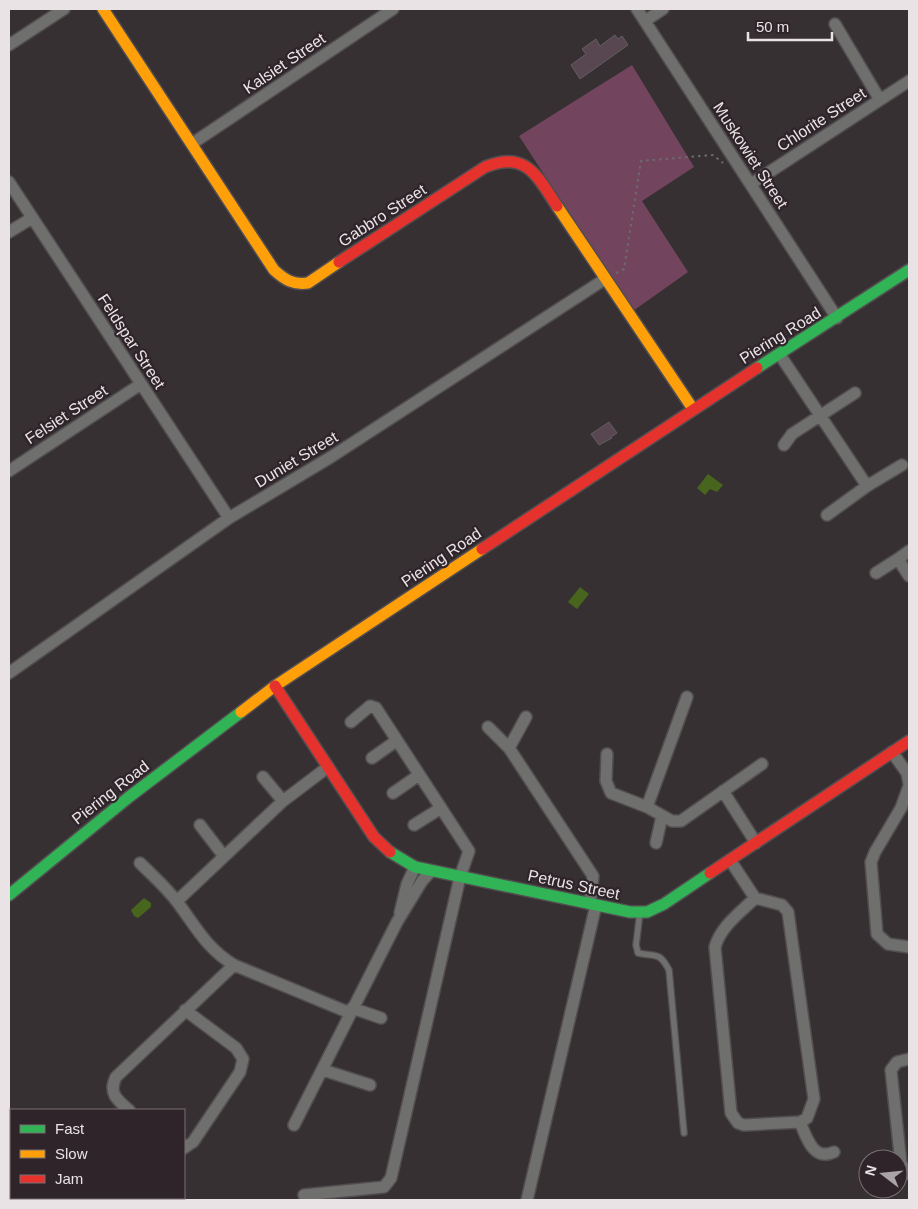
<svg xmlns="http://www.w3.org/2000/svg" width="918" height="1209" viewBox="0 0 918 1209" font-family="Helvetica,sans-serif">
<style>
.green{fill:#73445e}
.water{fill:#48651d}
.building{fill:#584751;stroke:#635e60}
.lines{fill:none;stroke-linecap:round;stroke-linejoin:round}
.lane-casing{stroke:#524d50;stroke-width:8}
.street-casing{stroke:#524d50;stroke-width:14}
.fast-casing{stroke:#524d50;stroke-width:14}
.slow-casing{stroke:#524d50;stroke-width:14}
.jam-casing{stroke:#524d50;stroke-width:14}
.path{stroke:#6c6b6b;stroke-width:2;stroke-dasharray:2.5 4;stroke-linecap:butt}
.lane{stroke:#6f6f6e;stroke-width:5.5}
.street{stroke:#6f6f6e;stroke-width:11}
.fast{stroke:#30b455;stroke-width:11}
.slow{stroke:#ff9f0a;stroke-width:11}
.jam{stroke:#e5322d;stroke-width:11}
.labels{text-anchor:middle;stroke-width:4.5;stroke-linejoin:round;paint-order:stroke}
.street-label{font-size:16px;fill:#eae3e6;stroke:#2e2429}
</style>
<rect width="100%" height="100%" fill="#363033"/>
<path class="green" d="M632,65L694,167L642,201L688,272L633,311L519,136Z"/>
<path class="water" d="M708,474L723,485L717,492L710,489L705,495L697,488Z
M580,587L589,594L577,609L568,602Z
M144,898L151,903V907L138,918L134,916L131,910Z"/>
<path class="building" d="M615,35L618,39L622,36L628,45L580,79L571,65L586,54L582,49L596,39L600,46Z
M609,422L617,433L611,437L612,438L599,445L591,434Z"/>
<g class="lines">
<defs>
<path id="lane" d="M640,912L636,945L638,953C656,957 659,951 669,970L684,1133"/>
<path id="street" d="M637,9L837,318
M645,21L663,9
M835,24L880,100
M9,45L64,9
M193,143L393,9
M9,182L229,518
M751,184L909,81
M9,232L32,218
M780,355L867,486
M784,445L792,434L855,393
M9,471L141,384
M827,515L867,486L902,465
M909,551L898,559L909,576
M876,573L898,559
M9,673L229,518L331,457L605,279
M687,697L647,807L672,821H681L762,764
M526,717L509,748L593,876L590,904
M488,727L509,748
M892,752L907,773L909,784
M607,754L606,781L611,793L647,807
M372,758L396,741
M263,777L283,801
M909,786L901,808L875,852L871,862L877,934L888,944L909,947
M723,791L756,843
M393,793L419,775
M200,825L223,855
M414,825L441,808
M656,843L662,816
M730,860L755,898L782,905L788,912L814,1099L807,1118L800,1122L744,1125L738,1123L731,1113L715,947C721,926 740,913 755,898
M140,863C153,876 167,888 178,903C196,927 207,949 234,965L350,1013
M177,901L283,801L328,767
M400,913L407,884L415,867
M352,1008L381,1018
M909,1059L897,1062L891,1070L901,1164L909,1174
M323,1070L370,1085
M129,1110C117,1100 108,1093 116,1077L234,965
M9,1117L11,1119
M800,1122C806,1136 813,1162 834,1152
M294,1125L397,922L422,881L431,871
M184,1148L193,1142L240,1072L243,1059L236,1048L185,1010
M304,1195L384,1187L391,1178L460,877L469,851L376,708L370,706L351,722
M30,1200L31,1198
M527,1200L596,905"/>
<path id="fast" d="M757,368L909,270
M390,852L415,867L630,912H647L664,904L710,873
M9,895L129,797L241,712"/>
<path id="slow" d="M103,9L274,270C285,280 293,285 308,283L339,262
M557,206L693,409
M241,712L275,686L482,549"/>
<path id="jam" d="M339,262L485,167C526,150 537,176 557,206
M482,549L757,368
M275,686L374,837L390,852
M710,873L909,741"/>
</defs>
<use href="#lane" class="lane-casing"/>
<use href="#street" class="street-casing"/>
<use href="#fast" class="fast-casing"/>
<use href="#slow" class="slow-casing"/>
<use href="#jam" class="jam-casing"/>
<path class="path" d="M616,273L624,269L641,161L713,155L723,163"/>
<use href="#lane" class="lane"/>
<use href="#street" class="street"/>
<use href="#fast" class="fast"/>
<use href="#slow" class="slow"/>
<use href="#jam" class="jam"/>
</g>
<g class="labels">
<g class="street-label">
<text transform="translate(284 63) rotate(-34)" y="6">Kalsiet Street</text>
<text transform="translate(821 119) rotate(-33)" y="6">Chlorite Street</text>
<text transform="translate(751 155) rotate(57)" y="6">Muskowiet Street</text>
<text transform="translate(382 215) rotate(-33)" y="6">Gabbro Street</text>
<text transform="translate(780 335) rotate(-32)" y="6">Piering Road</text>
<text transform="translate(132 341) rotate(57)" y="6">Feldspar Street</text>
<text transform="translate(66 414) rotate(-33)" y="6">Felsiet Street</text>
<text transform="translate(296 459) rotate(-31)" y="6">Duniet Street</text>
<text transform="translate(441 557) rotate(-34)" y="6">Piering Road</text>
<text transform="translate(110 792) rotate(-38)" y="6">Piering Road</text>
<text transform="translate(574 884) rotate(12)" y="6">Petrus Street</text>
</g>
</g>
<rect width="918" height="1209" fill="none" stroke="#eae3e6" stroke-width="20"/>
<rect x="10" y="1109" width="175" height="90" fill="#2e2429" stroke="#797075"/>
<rect x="20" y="1125" width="25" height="8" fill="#30b455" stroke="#797075"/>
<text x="55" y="1134" font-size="15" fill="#eae3e6">Fast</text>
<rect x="20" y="1150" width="25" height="8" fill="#ff9f0a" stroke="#797075"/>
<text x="55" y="1159" font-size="15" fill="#eae3e6">Slow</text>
<rect x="20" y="1175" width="25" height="8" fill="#e5322d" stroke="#797075"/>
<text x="55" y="1184" font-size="15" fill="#eae3e6">Jam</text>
<g transform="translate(883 1174) rotate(286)"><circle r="24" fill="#2e2429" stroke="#797075"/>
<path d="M0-4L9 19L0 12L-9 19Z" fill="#aba4a7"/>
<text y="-8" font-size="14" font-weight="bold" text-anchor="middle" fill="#eae3e6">N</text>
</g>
<path d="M748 32v8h84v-8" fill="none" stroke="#eae3e6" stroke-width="2.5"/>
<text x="756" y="32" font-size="15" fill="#eae3e6" stroke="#2e2429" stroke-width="4" paint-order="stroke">50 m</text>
</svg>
